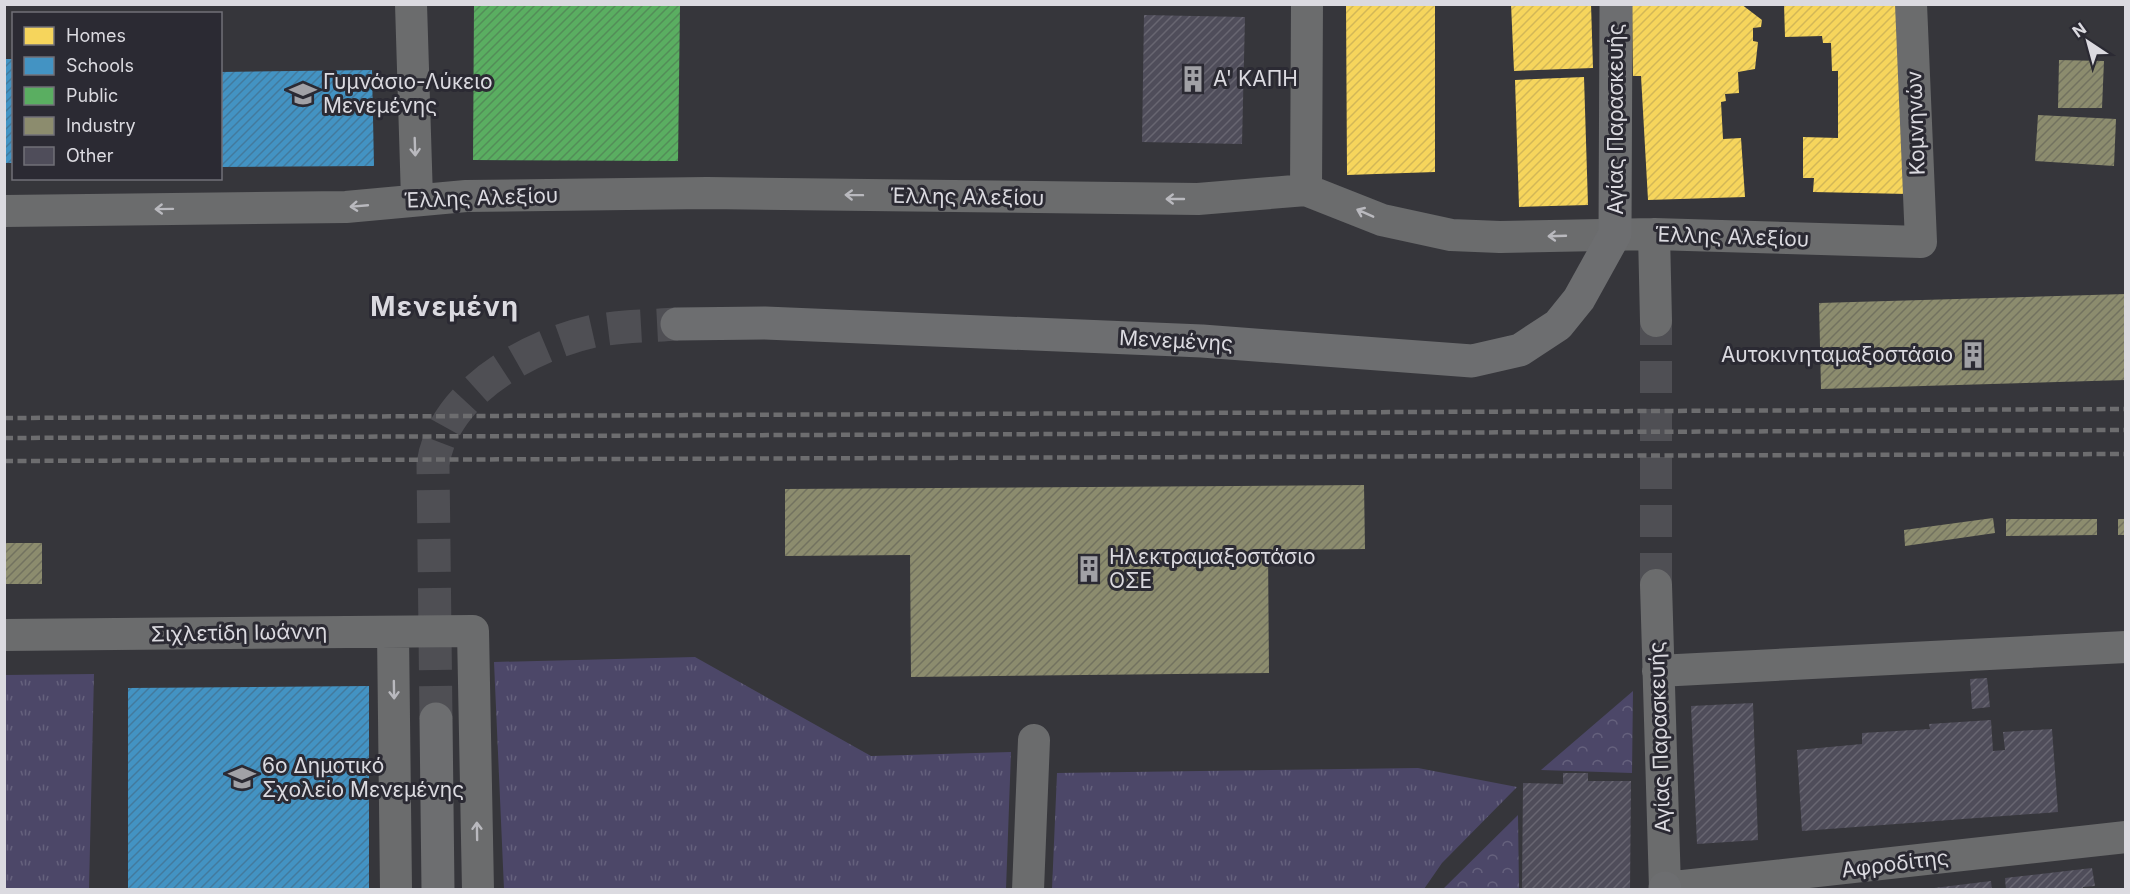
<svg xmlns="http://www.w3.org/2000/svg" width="2130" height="894" viewBox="0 0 2130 894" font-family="Inter,sans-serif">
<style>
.grass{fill:url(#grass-tufts)}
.forest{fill:url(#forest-crowns)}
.homes{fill:url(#homes-hatch)}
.schools{fill:url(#schools-hatch)}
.public{fill:url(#public-hatch)}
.industry{fill:url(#industry-hatch)}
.building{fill:url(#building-hatch)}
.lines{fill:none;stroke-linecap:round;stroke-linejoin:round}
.street-tunnel{stroke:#4f4f54;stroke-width:32;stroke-dasharray:32 16;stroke-linecap:butt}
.secondary-tunnel{stroke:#4f4f54;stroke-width:33;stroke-dasharray:33 16;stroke-linecap:butt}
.street{stroke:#6b6c6d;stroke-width:32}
.secondary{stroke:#6d6e70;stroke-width:33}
.rail{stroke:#6d6d6f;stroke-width:4.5;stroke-dasharray:9 4.5;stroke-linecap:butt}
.oneway{stroke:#b9b9be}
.labels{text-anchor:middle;stroke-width:6;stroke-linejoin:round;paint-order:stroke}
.poi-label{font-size:21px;fill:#dbdae0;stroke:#2b2a33;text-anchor:start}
.street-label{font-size:21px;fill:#dbdae0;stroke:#2b2a33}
.district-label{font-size:27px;font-weight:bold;letter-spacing:1.5px;fill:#dbdae0;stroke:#2b2a33}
</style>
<defs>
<pattern id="grass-tufts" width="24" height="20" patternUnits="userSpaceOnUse" patternTransform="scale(1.5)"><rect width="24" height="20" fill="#4c4768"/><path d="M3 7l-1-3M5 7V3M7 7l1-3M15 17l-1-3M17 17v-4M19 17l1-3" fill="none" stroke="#65617d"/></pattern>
<pattern id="forest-crowns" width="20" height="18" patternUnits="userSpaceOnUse" patternTransform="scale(1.5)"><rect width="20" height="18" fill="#4c4768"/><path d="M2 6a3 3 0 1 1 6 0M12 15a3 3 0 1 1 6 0" fill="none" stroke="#65617d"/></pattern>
<pattern id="homes-hatch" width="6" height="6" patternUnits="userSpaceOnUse" patternTransform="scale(1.5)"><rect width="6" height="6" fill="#f6d55c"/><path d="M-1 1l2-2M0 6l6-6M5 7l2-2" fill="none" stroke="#d2b757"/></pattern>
<pattern id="schools-hatch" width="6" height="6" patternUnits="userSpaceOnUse" patternTransform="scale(1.5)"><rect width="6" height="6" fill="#4393c3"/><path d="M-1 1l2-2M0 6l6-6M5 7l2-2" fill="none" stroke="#437a9d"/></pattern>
<pattern id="public-hatch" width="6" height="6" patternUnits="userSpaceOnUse" patternTransform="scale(1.5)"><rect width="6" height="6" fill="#5aae61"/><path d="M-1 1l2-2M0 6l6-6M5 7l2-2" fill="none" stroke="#538d58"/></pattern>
<pattern id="industry-hatch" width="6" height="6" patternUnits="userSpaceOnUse" patternTransform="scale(1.5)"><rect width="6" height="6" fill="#8c8c6e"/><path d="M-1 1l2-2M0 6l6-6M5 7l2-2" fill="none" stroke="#72725f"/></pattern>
<pattern id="building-hatch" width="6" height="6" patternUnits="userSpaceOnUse" patternTransform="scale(1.5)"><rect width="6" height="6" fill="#4f4d5a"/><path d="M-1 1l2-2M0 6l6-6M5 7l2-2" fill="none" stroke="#686671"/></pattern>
</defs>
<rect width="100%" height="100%" fill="#36363b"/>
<path class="grass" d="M695,657L871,756L1011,752L1006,889H504L494,662Z
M94,674L89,889H5V675Z
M1418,768L1517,787L1442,863L1424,889H1052L1057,773Z"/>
<path class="forest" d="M1633,691L1632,773L1541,770Z
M1518,815L1519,889H1443Z"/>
<path class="homes" d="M1346,4H1435V172L1347,175Z
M1511,4H1591L1593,68L1514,71Z
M1632,4H1741L1762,20L1761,27L1753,28V41L1758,42L1755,69L1738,72L1739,93L1725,94L1726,101L1721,102L1723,139L1741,138L1745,197L1648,200L1641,76H1633Z
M1784,4H1901L1908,194L1813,192L1814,178H1803V137L1838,138V71H1832L1831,43H1823L1822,36L1785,37Z
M1584,77L1588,205L1519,207L1515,80Z"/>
<path class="schools" d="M4,59H14V163H4Z
M372,70L374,166L220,167V72Z
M369,686V890H128V688Z"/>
<path class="public" d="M474,4H680L678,161L473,160Z"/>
<path class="industry" d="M2059,60L2104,61L2102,108H2058Z
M2038,115L2116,119L2114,166L2035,161Z
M2126,294V380L1821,389L1819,303Z
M1364,485L1365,549L1268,550L1269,673L911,677L910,555L785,556V489Z
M1993,518L1995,533L1905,546L1904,530Z
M2006,519H2097V535L2006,536Z
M2118,519H2126V535H2118Z
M4,543H42V584H4Z"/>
<path class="building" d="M1144,15L1245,17L1242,144L1142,142Z
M1987,678L1990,707L1972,709L1970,679Z
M1753,703L1758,840L1697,844L1691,706Z
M1991,720L1993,751L2005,750L2003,732L2052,729L2058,812L1802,831L1797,750L1862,744V733L1930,729L1929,724Z
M1563,773H1588V781H1631L1630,890H1522L1523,783L1563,784Z
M2092,868L2095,886L2083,887V890H2006L2005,878Z
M1991,881L1992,890H1934V888Z"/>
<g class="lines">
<path class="street-tunnel" d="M1656,585V321"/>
<path class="secondary-tunnel" d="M436,719L433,464C443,392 530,345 594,331C621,326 650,326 677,324"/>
<path class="street" d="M411,4L417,199
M1306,190L1307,4
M4,211L346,207L466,196L707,193L1198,199L1306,190L1382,220L1451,235L1500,237L1654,234L1921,242L1911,4
M1654,234L1656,321
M1656,585L1665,888L2126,837
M393,632L396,890
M4,635L473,631L478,890
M1658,671L2126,647
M1028,890L1034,740"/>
<path class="secondary" d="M677,324L765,323L1202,341L1472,361L1520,350L1558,325L1579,299L1615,234L1616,4
M436,719L438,890
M1665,888V890"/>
<path class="rail" d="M4,418L2126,409
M4,438L2126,430
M4,461L2126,454"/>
</g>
<defs><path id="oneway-shaft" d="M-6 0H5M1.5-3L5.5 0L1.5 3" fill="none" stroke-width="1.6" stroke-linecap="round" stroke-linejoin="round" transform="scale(1.5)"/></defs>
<g class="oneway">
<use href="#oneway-shaft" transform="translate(415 147) rotate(88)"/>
<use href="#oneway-shaft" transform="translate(854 195) rotate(-179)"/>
<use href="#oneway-shaft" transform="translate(1175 199) rotate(180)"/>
<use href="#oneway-shaft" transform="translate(359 206) rotate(175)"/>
<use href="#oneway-shaft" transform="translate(164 209) rotate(179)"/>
<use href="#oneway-shaft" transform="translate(1365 213) rotate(-156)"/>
<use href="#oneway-shaft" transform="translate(1557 236) rotate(178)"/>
<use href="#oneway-shaft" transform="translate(394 690) rotate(89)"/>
<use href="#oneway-shaft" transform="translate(477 831) rotate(-91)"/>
</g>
<defs>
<symbol id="building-bare" viewBox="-9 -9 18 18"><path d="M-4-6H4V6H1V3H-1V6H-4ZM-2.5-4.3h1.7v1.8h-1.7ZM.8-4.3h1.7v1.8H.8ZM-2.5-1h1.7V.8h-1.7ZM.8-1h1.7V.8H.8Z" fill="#a1a1a6" stroke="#2b2a33" stroke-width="2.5" paint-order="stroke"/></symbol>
<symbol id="school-bare" viewBox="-9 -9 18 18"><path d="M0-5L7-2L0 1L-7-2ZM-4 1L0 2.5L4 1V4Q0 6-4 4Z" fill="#a1a1a6" stroke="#2b2a33" stroke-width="2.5" paint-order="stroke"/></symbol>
</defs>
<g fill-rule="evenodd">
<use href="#building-bare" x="1174" y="60" width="38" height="38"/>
<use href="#school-bare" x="284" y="75" width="38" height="38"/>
<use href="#building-bare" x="1954" y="336" width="38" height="38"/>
<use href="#building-bare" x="1070" y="550" width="38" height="38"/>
<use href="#school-bare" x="223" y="759" width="38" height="38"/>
</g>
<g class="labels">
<g class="poi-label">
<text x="1213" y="86">Α' ΚΑΠΗ</text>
<text x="323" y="89">Γυμνάσιο-Λύκειο<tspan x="323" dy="24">Μενεμένης</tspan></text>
<text x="1953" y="362" text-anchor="end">Αυτοκινηταμαξοστάσιο</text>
<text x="1109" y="564">Ηλεκτραμαξοστάσιο<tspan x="1109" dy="24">ΟΣΕ</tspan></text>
<text x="262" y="773">6ο Δημοτικό<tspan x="262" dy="24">Σχολείο Μενεμένης</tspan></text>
</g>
<g class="street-label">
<text transform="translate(1616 119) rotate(-90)" y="7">Αγίας Παρασκευής</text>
<text transform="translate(1916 123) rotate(-92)" y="7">Κομνηνών</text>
<text transform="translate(967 197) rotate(1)" y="7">Έλλης Αλεξίου</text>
<text transform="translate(481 198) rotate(-2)" y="7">Έλλης Αλεξίου</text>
<text transform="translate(1732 237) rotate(2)" y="7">Έλλης Αλεξίου</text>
<text transform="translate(1176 341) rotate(3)" y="7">Μενεμένης</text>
<text transform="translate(239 633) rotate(-1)" y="7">Σιχλετίδη Ιωάννη</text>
<text transform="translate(1660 737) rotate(-92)" y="7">Αγίας Παρασκευής</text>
<text transform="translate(1895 864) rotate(-7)" y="7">Αφροδίτης</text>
</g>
<g class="district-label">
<text x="445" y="316">Μενεμένη</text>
</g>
</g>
<rect width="2130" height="894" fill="none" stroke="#dbdae0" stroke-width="12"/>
<rect x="12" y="12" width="210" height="168" fill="#2b2a33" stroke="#717078" stroke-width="1.5"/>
<rect x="24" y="27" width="30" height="18" fill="#f6d55c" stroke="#717078" stroke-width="1.5"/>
<text x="66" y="42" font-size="18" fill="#dbdae0">Homes</text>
<rect x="24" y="57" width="30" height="18" fill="#4393c3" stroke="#717078" stroke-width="1.5"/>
<text x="66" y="72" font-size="18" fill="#dbdae0">Schools</text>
<rect x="24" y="87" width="30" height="18" fill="#5aae61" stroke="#717078" stroke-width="1.5"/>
<text x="66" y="102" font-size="18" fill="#dbdae0">Public</text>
<rect x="24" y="117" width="30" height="18" fill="#8c8c6e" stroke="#717078" stroke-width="1.5"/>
<text x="66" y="132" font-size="18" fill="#dbdae0">Industry</text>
<rect x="24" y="147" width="30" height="18" fill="#4f4d5a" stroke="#717078" stroke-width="1.5"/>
<text x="66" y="162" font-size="18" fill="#dbdae0">Other</text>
<g transform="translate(2088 42) rotate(324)" stroke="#2b2a33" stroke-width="4.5" paint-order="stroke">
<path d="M0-4.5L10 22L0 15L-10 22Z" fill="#dbdae0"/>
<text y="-9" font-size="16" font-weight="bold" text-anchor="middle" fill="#dbdae0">N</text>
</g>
</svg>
